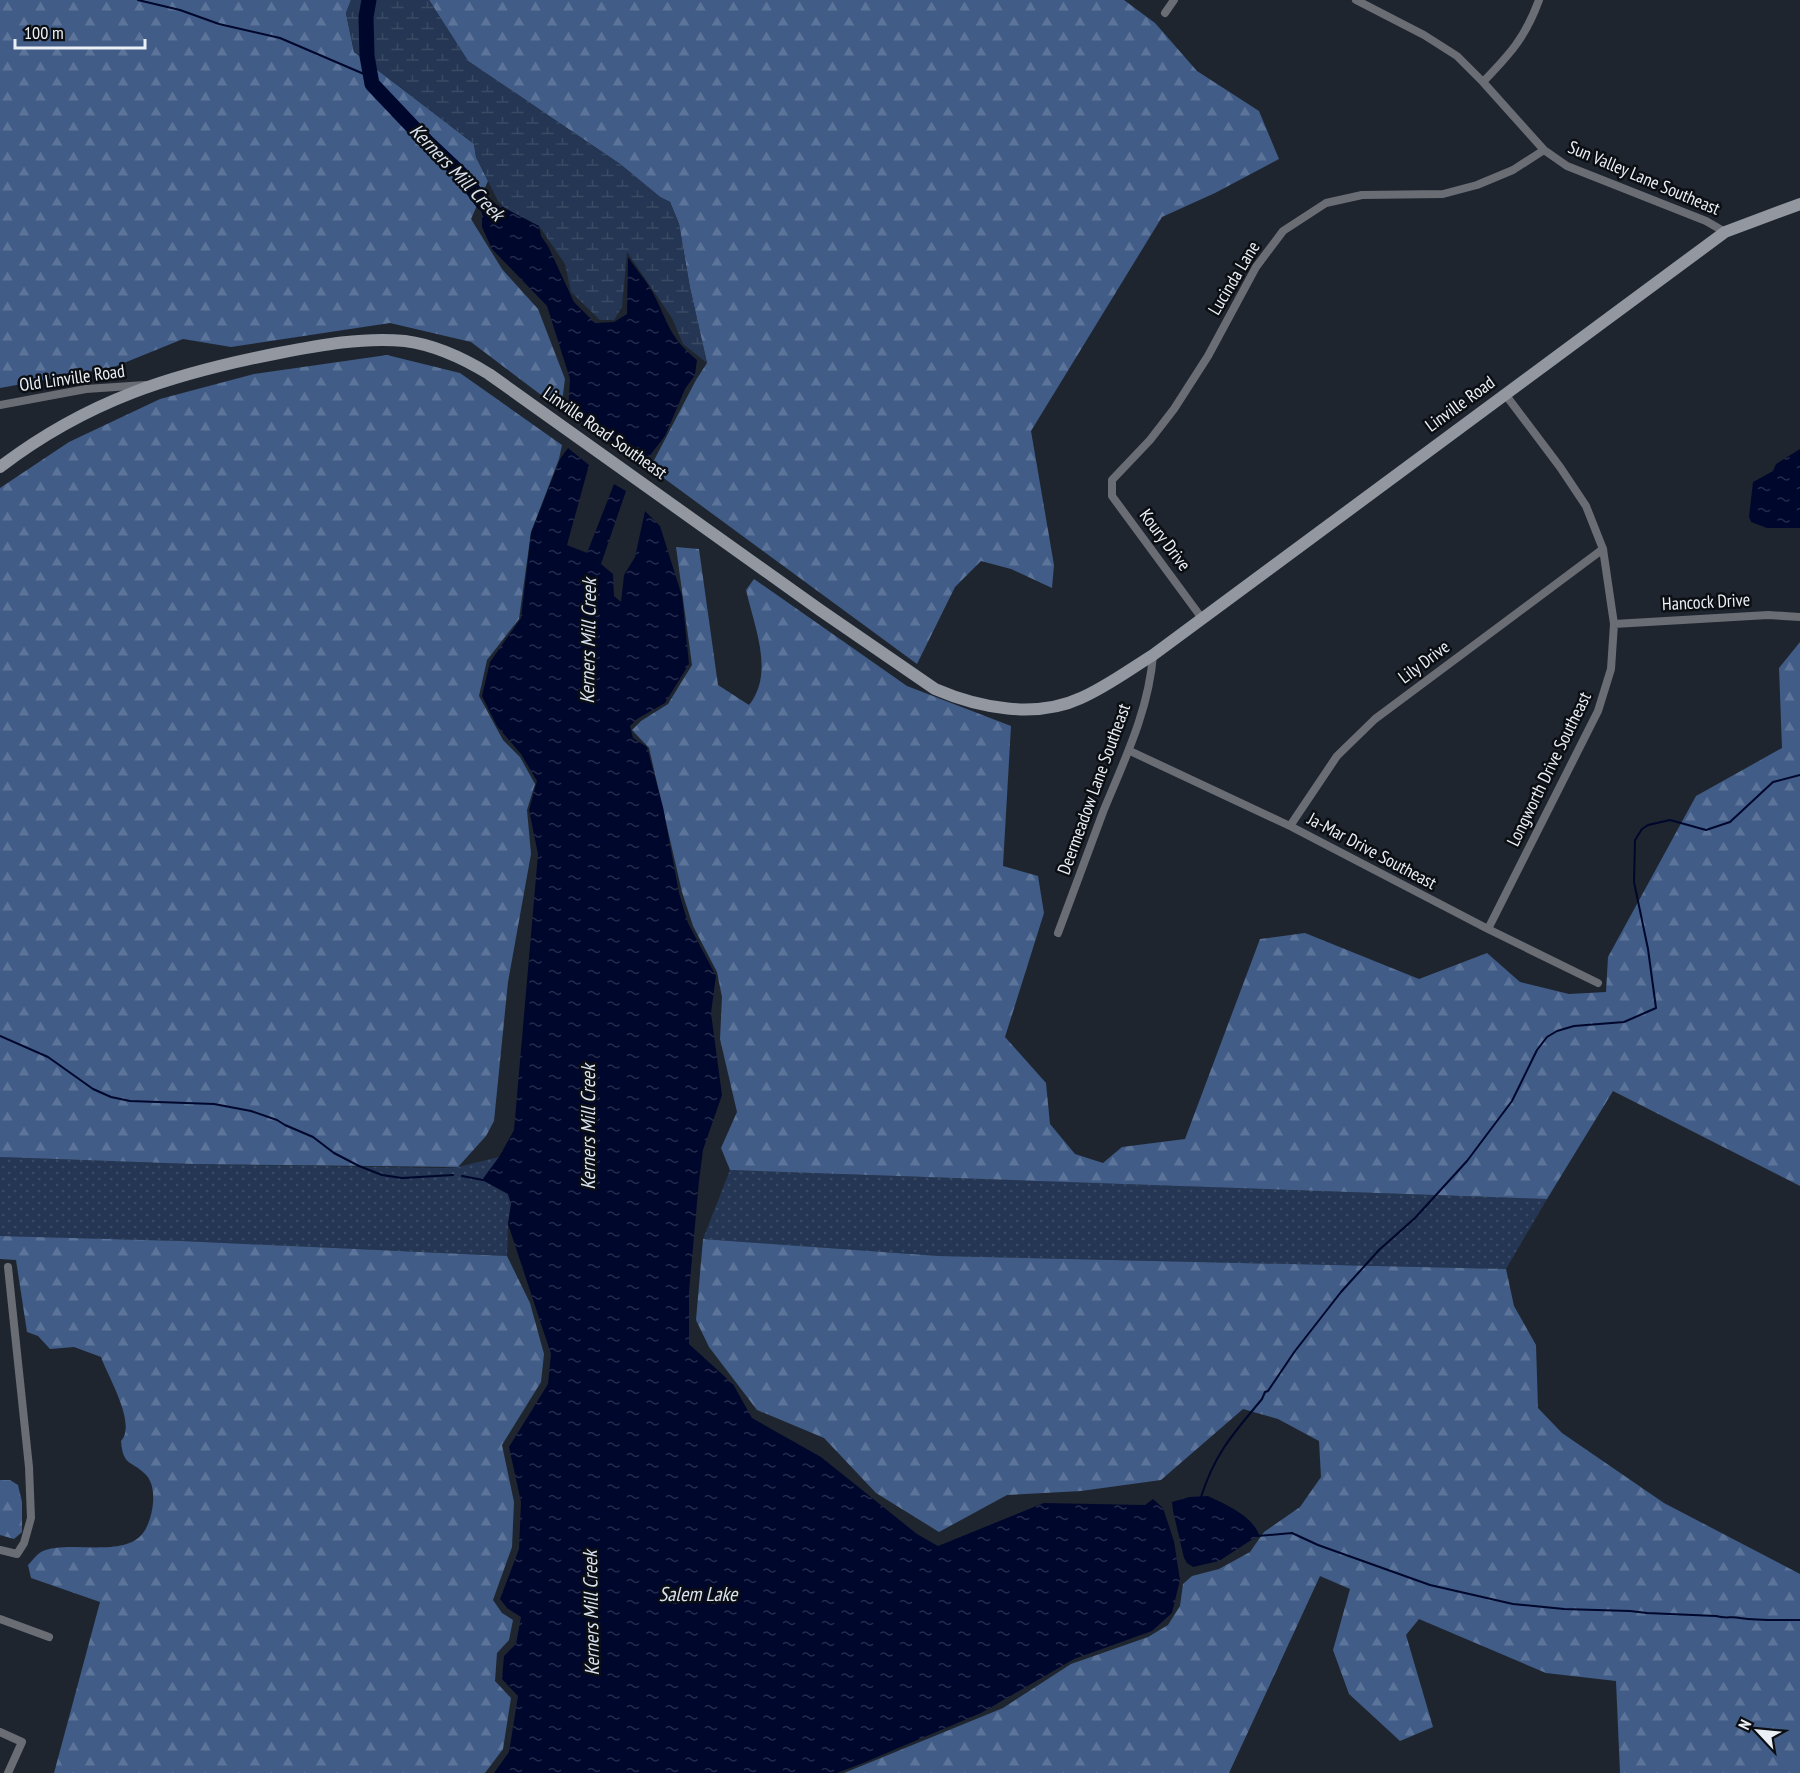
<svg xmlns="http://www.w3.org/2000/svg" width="1800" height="1773" viewBox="0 0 1800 1773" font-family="'PT Sans Narrow',sans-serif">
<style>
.grass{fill:url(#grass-dots)}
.forest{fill:url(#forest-firs)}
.wetland{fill:url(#wetland-marsh)}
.water{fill:url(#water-ripples)}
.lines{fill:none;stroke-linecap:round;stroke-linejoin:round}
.stream{stroke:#00072c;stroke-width:2}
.river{stroke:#00072c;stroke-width:15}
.minor{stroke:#6a6d73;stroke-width:8}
.secondary{stroke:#9297a0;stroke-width:12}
.labels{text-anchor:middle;stroke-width:5;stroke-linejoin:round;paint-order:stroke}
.street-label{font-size:18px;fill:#ebf0f7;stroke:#0b0e12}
.water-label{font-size:20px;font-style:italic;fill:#dae3f1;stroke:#0b0e12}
</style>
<defs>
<pattern id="grass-dots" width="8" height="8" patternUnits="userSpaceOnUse" patternTransform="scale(1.5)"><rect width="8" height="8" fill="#243653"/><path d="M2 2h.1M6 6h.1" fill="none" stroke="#394a64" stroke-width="1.8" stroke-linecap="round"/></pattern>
<pattern id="forest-firs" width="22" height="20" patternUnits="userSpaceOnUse" patternTransform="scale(1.5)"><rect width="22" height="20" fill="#405c87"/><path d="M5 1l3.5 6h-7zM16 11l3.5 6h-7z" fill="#5c7499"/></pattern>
<pattern id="wetland-marsh" width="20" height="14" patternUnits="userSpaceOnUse" patternTransform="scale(1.5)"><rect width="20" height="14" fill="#243653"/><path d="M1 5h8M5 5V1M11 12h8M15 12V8" fill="none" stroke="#394a64"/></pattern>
<pattern id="water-ripples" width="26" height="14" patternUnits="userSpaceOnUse" patternTransform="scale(1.5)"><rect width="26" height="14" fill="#00072c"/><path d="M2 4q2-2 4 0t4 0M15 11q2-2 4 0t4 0" fill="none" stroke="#252b4b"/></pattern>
</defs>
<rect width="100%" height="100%" fill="#1e252f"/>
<path class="grass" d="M0,1157L193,1164L445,1168L458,1167L499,1157L483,1180L508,1194L511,1204L508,1224L507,1256L182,1241L0,1236Z
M730,1170L1547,1199L1506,1269L939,1256L703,1239Z"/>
<path class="forest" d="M0,0H351L346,13L354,52L474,144L476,157L488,181L471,219L502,269L538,309L565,379L561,410L471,342L390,323L231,347L183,339L114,367L0,388Z
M429,0H1124L1155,23L1197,71L1259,111L1279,159L1215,193L1162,217L1031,431L1054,565L1052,588L1011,569L981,561L955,587L917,664L650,468L696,380L707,363L690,288L679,224L670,202L660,197L620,164L468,61Z
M387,355L460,373L562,445L559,459L531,532L519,619L487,660L479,696L503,740L520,757L535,784L527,810L531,854L508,982L494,1121L486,1136L458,1167L193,1164L0,1157V488L69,442L160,399L254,374Z
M676,547L699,549L718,685L749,705C775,673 754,626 746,590L754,579L907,686L1011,726L1003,866L1038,876L1044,913L1005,1037L1046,1083L1050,1124L1075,1154L1103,1163L1122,1147L1185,1139L1260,939L1305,933L1419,979L1487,953L1520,982L1569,994L1606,992L1608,957L1696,796L1782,748L1779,668L1800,642V1186L1613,1091L1547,1199L730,1170L721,1148L737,1112L720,1039L722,997L717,972L693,926L682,892L649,748L632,730L641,721L668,704L692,665Z
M0,1236L182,1241L507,1256L530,1303L544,1354L541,1382L502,1445L514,1502L512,1547L493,1600L502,1613L513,1620L509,1640L497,1653L495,1681L511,1698L503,1749L485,1773H54L100,1602L31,1578L28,1565C32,1561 36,1555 41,1552C66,1539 124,1559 143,1533C153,1520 158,1489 147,1476C133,1460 123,1468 121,1441C137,1424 108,1377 101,1357L74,1347L50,1349L38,1336L27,1332L16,1260L0,1259Z
M703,1239L939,1256L1506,1269L1514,1306L1536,1345L1538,1408L1562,1433L1664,1503L1800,1574V1773H1620L1616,1681L1546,1673L1419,1619L1406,1635L1433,1727L1400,1741L1349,1694L1333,1650L1350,1589L1320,1576L1229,1773H844L1003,1708L1071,1664L1148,1637L1168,1625L1180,1606L1183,1584L1192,1576L1219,1569L1250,1552L1264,1532L1300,1507L1321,1477L1319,1441L1278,1419L1243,1409L1161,1480L1081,1491L1007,1495L939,1532L876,1493L824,1438L757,1410L709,1347L696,1320Z
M0,1480H10L18,1485L22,1502V1532L14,1539L0,1535Z"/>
<path class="wetland" d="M351,0H429L468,61L620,164L660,197L670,202L679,224L690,288L707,363L683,344L672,318L627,252L622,307L614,320H600L571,292L565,264L539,226L507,210L498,201L476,157L474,144L354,52L346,13Z"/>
<path class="water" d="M482,202L501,206L539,226L541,236L548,246L574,302L595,323L614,322L627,314L628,257C636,269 646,280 653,293C669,323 668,336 697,360L695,375L685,389L665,436L648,458L641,462L568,412L570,379L547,306L492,249L482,227Z
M568,448L589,465L567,545L587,553L614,484L626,491L601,564L613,574L614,596L621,602L624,575L635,557L645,511L660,526L682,596L689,664L665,703L637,719L630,726L633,738L647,747L663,807L679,893L688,923L716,976L711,1013L722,1095L703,1150L699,1181L689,1292V1344L733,1384L752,1418L821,1457L917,1534L938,1546L1044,1503L1145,1505L1153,1499L1163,1508L1174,1541L1180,1580L1172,1613L1152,1631L1074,1659L981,1713L863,1763L837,1773H494L509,1752L518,1696L502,1679L504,1656L516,1644L521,1617L507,1608L500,1599L519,1549L521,1502L509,1447L548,1384L551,1354L508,1224L511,1204L508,1194L482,1180L499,1157L514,1130L538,854L529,810L537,781L521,754L497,726L482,696L490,662L521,618L531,533L560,459Z
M1800,449V528H1767L1751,522L1749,517L1753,482L1773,471L1776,464Z
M1208,1496C1225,1504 1253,1516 1259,1535L1219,1561L1193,1567L1187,1563L1184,1558L1173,1511L1172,1502L1189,1497Z"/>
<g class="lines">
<path class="stream" d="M138,0L180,10L219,24L280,38L364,74L372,84
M0,1036L48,1057L93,1089L111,1097L130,1101L214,1104L251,1111L277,1120L285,1125L313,1137L334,1153L359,1166L382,1175L402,1178L453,1175
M462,1176L483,1180
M1201,1497C1215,1453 1233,1434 1262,1399L1265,1392L1268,1391L1295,1351L1341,1292L1379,1250L1415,1218L1467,1161L1512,1101L1537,1050L1547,1037L1557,1031L1574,1026L1624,1022L1656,1008L1648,949L1634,882L1635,840L1642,829L1648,825L1670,820L1706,830L1730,822L1773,782L1800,775
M1257,1536L1292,1533L1318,1545L1430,1585L1513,1604L1564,1609L1630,1611L1647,1613L1716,1616C1726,1619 1731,1616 1740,1618C1760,1621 1780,1620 1800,1620"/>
<path class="river" d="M369,0L366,17L367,56L372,84L427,142L461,174L482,202L498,216"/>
<path class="minor" d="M1356,0L1424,35L1457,56L1483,82L1544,150L1567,166L1706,221L1725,232
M1165,13L1174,0
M1483,82C1510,54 1525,38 1539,0
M0,405L86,389L145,385
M1201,617L1112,496V480L1150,440L1174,409L1208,356L1256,267L1283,231L1326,203L1362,195L1443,194L1477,185L1513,170L1544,150
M1614,624L1768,615L1800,617
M1130,751L1290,826L1488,929L1598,983
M1290,826L1337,756L1375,719L1603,549
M1488,929L1598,711L1611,669L1614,624L1603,549L1586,506L1560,467L1505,394
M1058,933C1073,893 1088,852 1103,812C1124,761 1149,710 1153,655
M0,1550L17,1554L24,1543L31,1518L29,1467L8,1267
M0,1619L49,1637
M0,1732L22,1742L8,1773"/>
<path class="secondary" d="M0,467C88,400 172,374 279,353C320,345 363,337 405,341C436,345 463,358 489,374L820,610L935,689C979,708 1036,719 1081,698C1106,687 1129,670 1153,655L1725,232L1800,204"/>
</g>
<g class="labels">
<g class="street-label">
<text transform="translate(1644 178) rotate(23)" y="6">Sun Valley Lane Southeast</text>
<text transform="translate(1234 278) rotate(-59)" y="6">Lucinda Lane</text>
<text transform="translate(72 378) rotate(-8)" y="6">Old Linville Road</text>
<text transform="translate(1460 404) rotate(-36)" y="6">Linville Road</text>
<text transform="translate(605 433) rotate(35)" y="6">Linville Road Southeast</text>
<text transform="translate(1165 540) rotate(53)" y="6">Koury Drive</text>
<text transform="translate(1706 602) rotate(-3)" y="6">Hancock Drive</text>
<text transform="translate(1424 662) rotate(-37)" y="6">Lily Drive</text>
<text transform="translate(1549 769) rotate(-64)" y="6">Longworth Drive Southeast</text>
<text transform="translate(1094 789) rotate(-70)" y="6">Deermeadow Lane Southeast</text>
<text transform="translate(1372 851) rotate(28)" y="6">Ja-Mar Drive Southeast</text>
</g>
<g class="water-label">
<text transform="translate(457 172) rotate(46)" y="7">Kerners Mill Creek</text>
<text transform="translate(588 641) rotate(-89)" y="7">Kerners Mill Creek</text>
<text transform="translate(588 1127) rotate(-90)" y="7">Kerners Mill Creek</text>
<text x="698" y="1601">Salem Lake</text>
<text transform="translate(591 1613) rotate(-91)" y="7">Kerners Mill Creek</text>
</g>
</g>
<g transform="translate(1758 1731) rotate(296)" stroke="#0b0e12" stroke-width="4.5" paint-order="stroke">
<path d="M0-4.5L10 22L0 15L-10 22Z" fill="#ebf0f7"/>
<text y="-9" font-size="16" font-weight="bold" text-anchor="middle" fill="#ebf0f7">N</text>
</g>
<path d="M15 39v9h130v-9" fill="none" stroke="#ebf0f7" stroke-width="3"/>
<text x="24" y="39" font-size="18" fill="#ebf0f7" stroke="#0b0e12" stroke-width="4.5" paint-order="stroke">100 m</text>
</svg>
